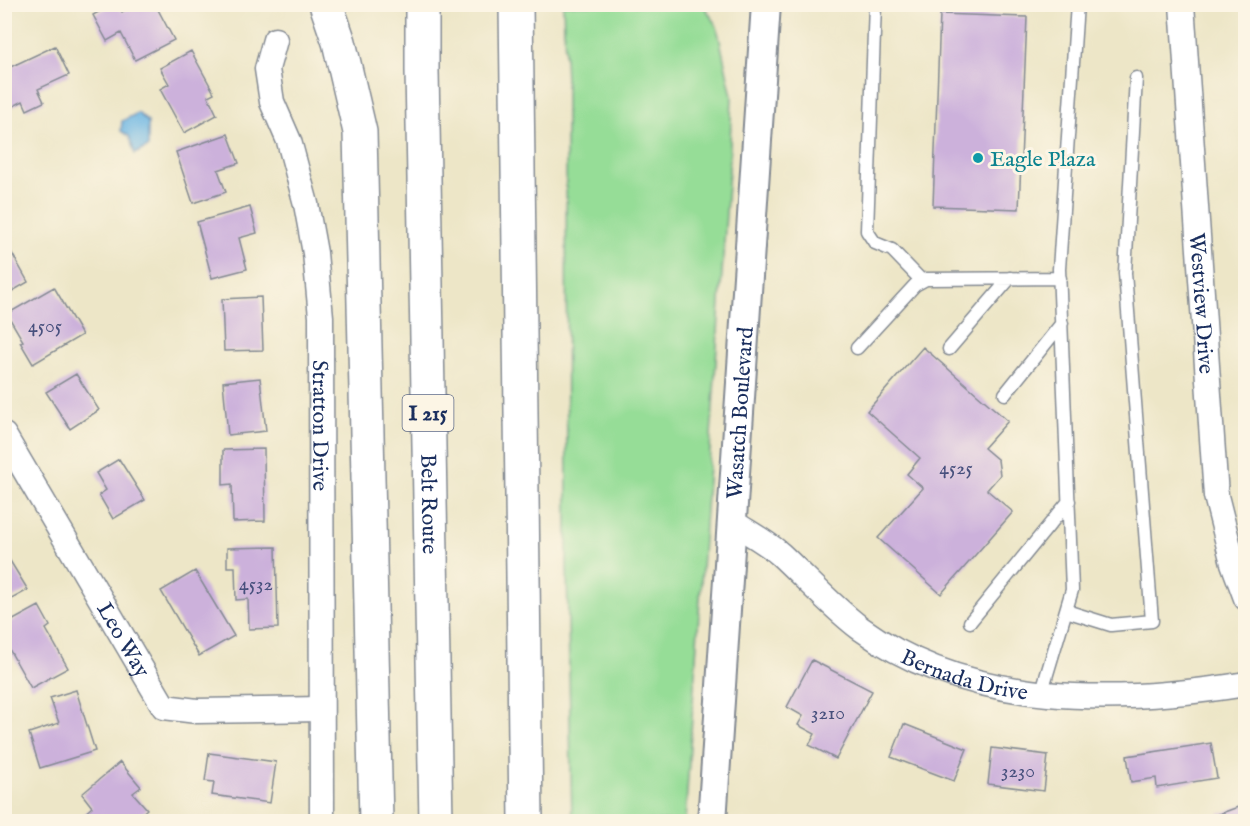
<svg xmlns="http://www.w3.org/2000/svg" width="1250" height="826" viewBox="0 0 1250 826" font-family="'IM FELL English',serif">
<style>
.green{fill:#96dd97;stroke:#58867a;stroke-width:1.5}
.water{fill:#6ab5e3;stroke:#4272a0;stroke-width:1.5}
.building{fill:#ccb1db}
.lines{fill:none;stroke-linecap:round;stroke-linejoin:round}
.service-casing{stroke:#848a92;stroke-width:15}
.minor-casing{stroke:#848a92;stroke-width:27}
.tertiary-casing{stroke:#848a92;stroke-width:32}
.motorway-casing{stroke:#848a92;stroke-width:36}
.service{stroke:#fff;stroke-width:12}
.minor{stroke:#fff;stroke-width:24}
.tertiary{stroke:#fff;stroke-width:28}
.motorway{stroke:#fff;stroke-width:33}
.culture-dot{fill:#0f9aa8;stroke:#fcf5e5;stroke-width:2}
.labels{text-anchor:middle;stroke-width:6;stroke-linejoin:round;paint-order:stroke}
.number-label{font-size:20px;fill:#47507d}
.shield{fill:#fcf5e5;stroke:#5e6a86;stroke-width:1.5}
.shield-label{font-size:21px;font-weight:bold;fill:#1b2f5e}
.culture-label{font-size:22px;fill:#0d838f;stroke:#fcf5e5;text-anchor:start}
.street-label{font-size:22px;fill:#1b2f5e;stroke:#fcf5e5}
</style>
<rect width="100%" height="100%" fill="#fcf5e5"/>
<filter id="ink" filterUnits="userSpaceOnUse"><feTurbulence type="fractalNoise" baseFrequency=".0167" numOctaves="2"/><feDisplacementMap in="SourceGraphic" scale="12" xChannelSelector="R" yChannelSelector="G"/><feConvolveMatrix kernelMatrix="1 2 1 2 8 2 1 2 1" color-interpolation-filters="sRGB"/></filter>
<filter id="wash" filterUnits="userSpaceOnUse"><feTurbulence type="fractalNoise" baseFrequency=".008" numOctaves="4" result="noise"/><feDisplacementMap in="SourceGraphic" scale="24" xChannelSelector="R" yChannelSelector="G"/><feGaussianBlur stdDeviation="1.35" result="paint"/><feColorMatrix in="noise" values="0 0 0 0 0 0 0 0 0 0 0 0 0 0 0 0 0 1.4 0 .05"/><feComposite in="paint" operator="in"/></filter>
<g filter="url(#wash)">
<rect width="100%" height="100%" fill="#ede6c7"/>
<path class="green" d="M563,5H704L717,27L732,96L729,169L685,821H572L567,568L566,82Z"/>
<path class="water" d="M138,113L148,122V147L135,154L129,136L121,131L122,121Z"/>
<g id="blocks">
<path class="building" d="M113,4H118L122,12L135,4H155L174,40L135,60L121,33L107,41L93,15Z
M940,14L1027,17L1019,209L933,206Z
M55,46L69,75L38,89L44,102L27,110L23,101L12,107L4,91V70Z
M191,51L214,93L208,96L217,115L184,133L160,89L169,84L160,68Z
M228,134L239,163L218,170L226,192L193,203L176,152Z
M250,207L257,233L239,238L247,269L212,278L197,222Z
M4,239L28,282L4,296Z
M54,287L82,335L33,364L20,342L23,341L7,314Z
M261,297L263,350L224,351L222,299Z
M923,347L1008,421L984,448L998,460L1000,475L987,490L1013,512L941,594L878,538L923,488L907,474L920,458L867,411Z
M76,374L99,410L70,429L46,392Z
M260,378L266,431L228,435L223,382Z
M264,449L265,521L233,522L232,484L223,485V450Z
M119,459L145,500L113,519L99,495L106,490L96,473Z
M276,547L278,628L249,629L248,599L236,600L235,567H227V548Z
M4,551L28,590L6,602L4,599Z
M195,571L234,636L199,656L161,591Z
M39,606L50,626L46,629L68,668L31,688L4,640V625Z
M812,660L872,691L836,759L809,745L815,734L798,725L803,716L787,707Z
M76,690L95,751L40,768L29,733L59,723L50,698Z
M904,724L967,749L954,781L891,757Z
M1211,743L1217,778L1157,788L1156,778L1131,782L1127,756Z
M992,748L1048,755L1044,791L988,784Z
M209,753L276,762L270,803L212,795L214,782L205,781Z
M120,762L141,787L133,793L147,809L133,822H86L82,816L92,807L82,794Z
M1246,804V822H1222L1219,814Z"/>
</g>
</g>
<g filter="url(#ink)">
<use href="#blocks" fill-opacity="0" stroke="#848a92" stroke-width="1.5"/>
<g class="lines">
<defs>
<path id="service" d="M875,4L867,231L875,243L892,250L922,281
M857,348L915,285L926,279L1060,278
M949,349L1010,278
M1005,394L1062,323
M1066,611L1111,625L1152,621L1125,273L1136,78
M970,622L1069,501
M1041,694L1072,590L1059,269L1077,4"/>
<g id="minor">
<path id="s1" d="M1182,4L1216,496L1233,563L1246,598"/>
<path id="s2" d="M275,40L267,69L272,102L289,141L306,204L315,253L321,317L322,822"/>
<path id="s3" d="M4,435L164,707L197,711L321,709"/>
<path id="s4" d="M731,521C747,532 765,541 780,554C807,579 831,606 860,628C970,708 1117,705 1246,684"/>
</g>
<g id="tertiary">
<path id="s5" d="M712,822L766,4"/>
</g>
<g id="motorway">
<path d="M326,4L339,42L360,132L376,822"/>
<path id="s6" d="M422,4V71L436,822"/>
<path d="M516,4L526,822"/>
</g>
</defs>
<use href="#service" class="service-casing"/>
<use href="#minor" class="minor-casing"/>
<use href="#tertiary" class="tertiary-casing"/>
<use href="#motorway" class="motorway-casing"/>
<use href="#service" class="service"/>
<use href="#minor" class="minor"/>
<use href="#tertiary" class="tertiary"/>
<use href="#motorway" class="motorway"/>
</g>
</g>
<circle class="culture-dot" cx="978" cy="158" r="6"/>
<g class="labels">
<g class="number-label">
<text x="45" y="332">4505</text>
<text x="956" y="474">4525</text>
<text x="256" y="590">4532</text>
<text x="828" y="719">3210</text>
<text x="1018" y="777">3230</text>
</g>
<rect class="shield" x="402.5" y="395" width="51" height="36" rx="4.5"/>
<g class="shield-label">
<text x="428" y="420">I 215</text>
</g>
<g class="culture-label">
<text x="990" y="166">Eagle Plaza</text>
</g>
<g class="street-label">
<text dy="8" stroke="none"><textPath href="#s1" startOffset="300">Westview Drive</textPath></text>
<text dy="8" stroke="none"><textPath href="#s5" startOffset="410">Wasatch Boulevard</textPath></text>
<text dy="8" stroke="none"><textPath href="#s2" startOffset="394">Stratton Drive</textPath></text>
<text dy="8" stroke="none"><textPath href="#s6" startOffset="500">Belt Route</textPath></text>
<text dy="8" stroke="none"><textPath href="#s3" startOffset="237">Leo Way</textPath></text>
<text dy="8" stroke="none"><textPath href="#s4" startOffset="284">Bernada Drive</textPath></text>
</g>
</g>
<rect width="1250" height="826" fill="none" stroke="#fcf5e5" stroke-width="24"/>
</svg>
